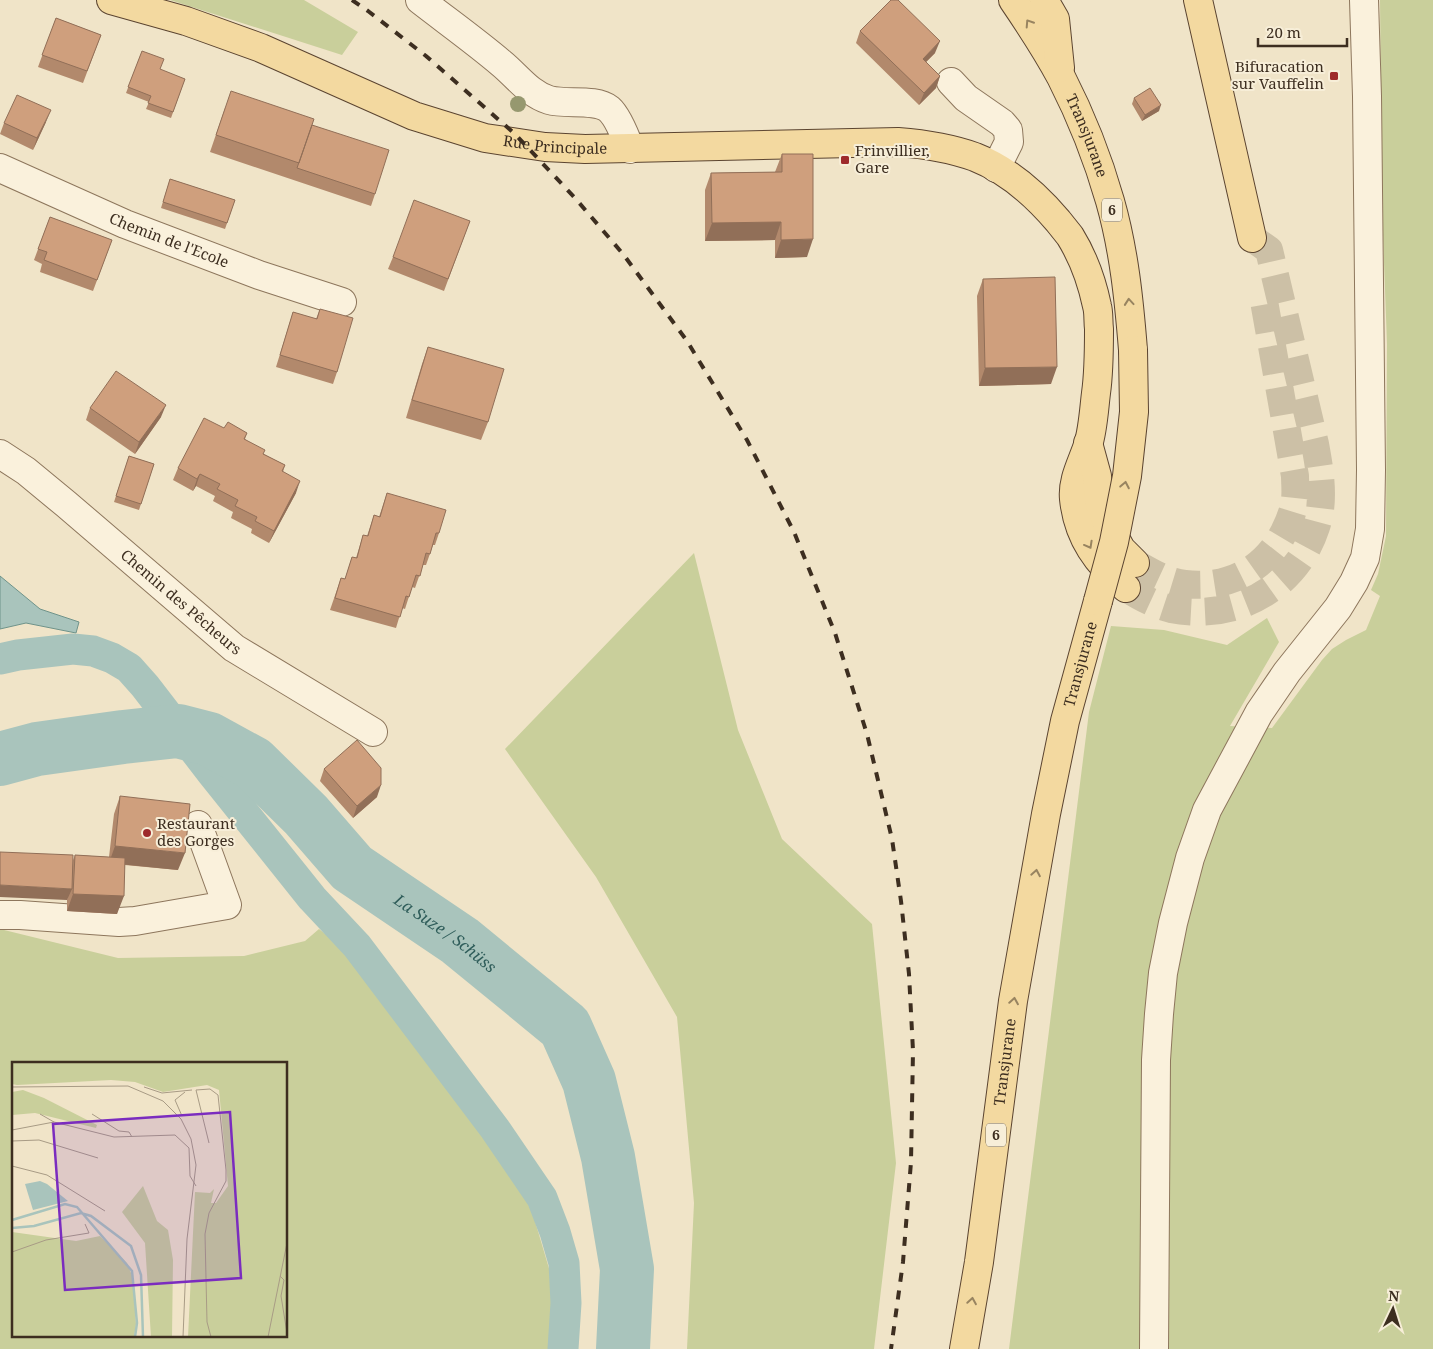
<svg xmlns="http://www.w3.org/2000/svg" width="1433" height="1349" viewBox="0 0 1433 1349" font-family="'Noto Serif',serif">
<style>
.green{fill:#c9cf9b;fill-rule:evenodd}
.water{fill:#a9c4bc;stroke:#6f938a}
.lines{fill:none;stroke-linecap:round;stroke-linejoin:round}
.canal{stroke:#a9c4bc;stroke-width:31}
.river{stroke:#a9c4bc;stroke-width:54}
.major-tunnel{stroke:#ccc0a6;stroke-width:28;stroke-dasharray:28 14;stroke-linecap:butt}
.minor-casing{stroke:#8d765c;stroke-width:30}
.major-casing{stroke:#5b4430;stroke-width:30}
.minor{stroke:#faf1dc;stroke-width:28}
.major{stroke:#f3d9a0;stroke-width:28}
.rail{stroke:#3d2e20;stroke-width:4;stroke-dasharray:9 9;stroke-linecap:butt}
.major-bridge-casing{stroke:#5b4430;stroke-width:30;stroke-linecap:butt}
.major-bridge{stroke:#f3d9a0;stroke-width:28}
.tree{fill:#96986f}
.wall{fill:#b2896c}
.shaded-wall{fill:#916f58}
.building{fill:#cf9f7d;stroke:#916f58}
.oneway{stroke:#988460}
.poi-dot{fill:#9e2a2b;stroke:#f7eed8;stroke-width:2}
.labels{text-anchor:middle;stroke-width:4;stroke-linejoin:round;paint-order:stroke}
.shield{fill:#f7eed8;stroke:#756857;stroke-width:1}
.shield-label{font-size:14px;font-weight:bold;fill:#3d2e20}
.poi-label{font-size:15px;fill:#3d2e20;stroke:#f7eed8;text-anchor:start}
.street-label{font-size:15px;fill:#3d2e20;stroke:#f7eed8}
.water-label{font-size:16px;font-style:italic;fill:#2f5d5a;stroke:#f7eed8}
.inset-river{fill:none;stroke:#a9c4bc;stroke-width:2.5}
.inset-road{fill:none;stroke:#a89b85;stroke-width:1}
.view{fill:#7b2cbf;fill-opacity:0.15;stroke:#7b2cbf;stroke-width:2.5}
.inset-edge{fill:none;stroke:#3d2e20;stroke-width:2.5}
</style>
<rect width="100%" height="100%" fill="#f0e4c8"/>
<path class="green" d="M170,0H304L358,32L342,55Z
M1380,0H1433V1349H1009L1089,712L1111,626L1164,630L1227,645L1267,618L1279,642L1230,726L1272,728L1322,660L1332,649L1346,640L1366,630L1380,596L1371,590L1378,574L1386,536L1387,344L1379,126L1381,97Z
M694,553L738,730L782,839L872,924L896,1163L874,1349H687L694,1203L677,1017L596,877L505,749Z
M0,929L118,958L244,956L305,941L319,929L333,940L344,953L518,1164L556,1292L562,1349H0ZM14,1063H286V1335H14Z"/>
<path class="water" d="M0,576L40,609L79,622L76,633L26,623L0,629Z"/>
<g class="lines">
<path class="canal" d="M0,659L18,655L73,649L93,651L112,658L129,668L145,686L212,773L312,898L357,946L495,1129L542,1198L555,1232L564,1263L566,1303L563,1349"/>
<path class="river" id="s1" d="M0,759L37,749L123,737L178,731L209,739L253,763L306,815L352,868L460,941L565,1027L589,1081L608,1157L627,1269L623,1349"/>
<path class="major-tunnel" d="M1135,563C1151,572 1167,582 1185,584C1228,589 1264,570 1284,532C1289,522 1294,510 1295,499C1296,492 1295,483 1295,476L1264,301
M1126,588C1140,597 1155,605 1171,609C1234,622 1296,589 1316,527C1325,501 1320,471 1315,444L1269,250L1252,238"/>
<defs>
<g id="minor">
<path d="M420,0C447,21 475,41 501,63C517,76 529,94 549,100C566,105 595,98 609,109C618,117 626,138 630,149"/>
<path d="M951,82L966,98L1002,123L1008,130L1009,142L996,168"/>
<path id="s2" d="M0,168L125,224L259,275L342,302"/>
<path id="s3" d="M0,454L26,471L66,504L234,648L373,732"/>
<path d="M0,915H20L119,922L135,921L227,905L198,825"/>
<path d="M1154,1349L1156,1060L1159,1014L1163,973L1173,923L1190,858L1207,810L1259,713L1287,672L1338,608L1354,582L1365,558L1370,529L1371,470L1367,96L1364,0"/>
</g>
<g id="major">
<path id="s4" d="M111,0L186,21L261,48L414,116L485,138L545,147L585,149L898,142C924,144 950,148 975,157C1008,170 1035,194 1058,221C1062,226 1066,231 1070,236C1083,257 1092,282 1097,306C1099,313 1098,321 1099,329C1099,350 1099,372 1096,393C1094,409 1093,430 1088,445C1082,463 1072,480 1074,499C1078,538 1098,564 1126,588"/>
<path id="s5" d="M1013,0C1030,25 1047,51 1061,77C1081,116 1098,159 1110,201C1124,250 1129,300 1133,350"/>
<path d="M1044,0L1055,19L1060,68"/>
<path d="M1198,0L1252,238"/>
<path d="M1088,443L1097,476L1100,505L1109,527L1121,549L1135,563"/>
<path id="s6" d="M964,1349L979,1262L1013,1001L1046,814L1065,721L1098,601"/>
</g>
</defs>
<use href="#minor" class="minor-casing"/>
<use href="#major" class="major-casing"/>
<use href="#minor" class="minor"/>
<use href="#major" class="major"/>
<path class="rail" d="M352,0L368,11L426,56L515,134L575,198L623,254L687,341L747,440L794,532L835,633L867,734L892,839L901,901L909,974L913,1051L911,1162L903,1262L891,1349"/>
<defs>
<path id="major-bridge" d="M1098,601L1114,542L1127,476L1134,412L1133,350"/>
</defs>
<use href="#major-bridge" class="major-bridge-casing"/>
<use href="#major-bridge" class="major-bridge"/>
</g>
<circle class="tree" cx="518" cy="104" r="8"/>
<path class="wall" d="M56,18L101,35L83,83L38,67Z
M860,31L935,53L926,62L940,76L936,88L919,105L856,43Z
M142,51L161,70L185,79L171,118L146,109L149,102L126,93Z
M1134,98L1159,111L1142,121L1132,104Z
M225,108L312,125L375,194L371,206L210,152Z
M46,122L33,150L0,134L4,123Z
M782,154L807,257L775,258V240L705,241V190L711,173L775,172Z
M170,179L235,200L225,229L161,208Z
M50,217L112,240L93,291L40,272L42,264L34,260Z
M470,221L444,291L388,269L393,257Z
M983,279L1051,384L979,386L977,296Z
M320,309L337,372L333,384L276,367L293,312L316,319Z
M428,347L488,422L481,440L406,418L422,364Z
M90,408L161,417L135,454L86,420Z
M224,428L247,433L245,439L264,454L285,465L283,472L296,493L269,543L251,533L252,529L231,518L233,512L213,501L215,496L196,486L193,491L173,480L178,468Z
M129,456L154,464L139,510L114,502Z
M387,493L439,533L435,545H433L426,565H423L415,588L412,587L405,609L402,608L396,628L330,610L341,578L345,579L352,557L356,558L363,535L367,536L374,515L379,517Z
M324,769L377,797L353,818L320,781Z
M120,796L178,870L125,865L117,914L67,911V900L73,860L75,855L109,857L114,814Z"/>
<path class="shaded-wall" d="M940,41L935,53L918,70L923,59Z
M940,76L936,88L919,105L924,93Z
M1161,105L1159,111L1142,121L1145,115Z
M51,110L46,122L33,150L37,138Z
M781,222L775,240L705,241L712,223Z
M813,239L807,257L775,258L781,240Z
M1057,367L1051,384L979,386L985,368Z
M166,405L161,417L135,454L139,442Z
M200,474L196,486L193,491L197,479Z
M300,481L296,493L269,543L274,531Z
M381,785L377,797L353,818L357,806Z
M115,846L185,853L178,870L109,863Z
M0,885L72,889L67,900L0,897Z
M73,894L124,896L117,914L67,911Z"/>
<path class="building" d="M891,0H898L940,41L923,59L940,76L924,93L860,31Z
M56,18L101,35L87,71L42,55Z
M142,51L164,59L160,69L185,79L173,112L148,103L151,96L128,87Z
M1150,88L1161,105L1145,115L1134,98Z
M231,91L314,119L299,163L216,135Z
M17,95L51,110L37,138L4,123Z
M312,125L389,150L375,194L297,168Z
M782,154H813V239L781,240V222L712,223L711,173L782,172Z
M170,179L235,200L227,223L163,202Z
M414,200L470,221L448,279L393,257Z
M50,217L112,240L97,280L44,260L47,252L38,249Z
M1055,277L1057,367L985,368L983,279Z
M320,309L353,318L337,372L280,355L293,312L317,319Z
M428,347L504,369L488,422L412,400Z
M116,371L166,405L139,442L90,408Z
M204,418L224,428L228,422L247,433L244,439L265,450L263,454L285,465L282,471L300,481L274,531L255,521L257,517L235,506L238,500L217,489L220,484L200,474L197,479L178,468Z
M129,456L154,464L141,504L116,496Z
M387,493L446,510L439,533H436L430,554L426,553L420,576L416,575L409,597L406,596L400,617L335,598L341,578L345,579L352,557L357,558L363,535L368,536L374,515L380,517Z
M357,740L381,768V785L357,806L324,769Z
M120,796L190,804L185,853L115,846Z
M0,852L73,855L72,889L0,885Z
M75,855L125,858L124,896L73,894Z"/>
<defs><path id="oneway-chevron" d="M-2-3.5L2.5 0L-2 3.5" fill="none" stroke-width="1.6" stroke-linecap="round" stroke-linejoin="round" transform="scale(1.25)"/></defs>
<g class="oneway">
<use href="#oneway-chevron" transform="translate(1029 23) rotate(-123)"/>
<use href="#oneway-chevron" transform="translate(1129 302) rotate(-95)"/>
<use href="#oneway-chevron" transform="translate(1125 485) rotate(-79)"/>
<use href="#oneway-chevron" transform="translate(1089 545) rotate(61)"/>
<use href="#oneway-chevron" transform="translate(1036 873) rotate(-80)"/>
<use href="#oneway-chevron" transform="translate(1014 1001) rotate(-81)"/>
<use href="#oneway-chevron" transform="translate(972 1301) rotate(-81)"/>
</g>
<g class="poi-dot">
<rect x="1329" y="71" width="10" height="10" rx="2.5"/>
<rect x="840" y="155" width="10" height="10" rx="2.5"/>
<circle cx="147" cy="833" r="5"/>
</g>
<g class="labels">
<g class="shield">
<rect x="1102" y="198.5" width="20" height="23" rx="4"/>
<rect x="986" y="1123.5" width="20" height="23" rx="4"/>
</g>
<g class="shield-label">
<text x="1112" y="215">6</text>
<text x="996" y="1140">6</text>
</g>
<g class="poi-label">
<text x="1324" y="72" text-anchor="end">Bifuracation<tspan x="1324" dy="17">sur Vauffelin</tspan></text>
<text x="855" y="156">Frinvillier,<tspan x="855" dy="17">Gare</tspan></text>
<text x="157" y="829">Restaurant<tspan x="157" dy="17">des Gorges</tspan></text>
</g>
<g class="street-label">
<text dy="5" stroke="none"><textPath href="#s5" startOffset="155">Transjurane</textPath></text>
<text dy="5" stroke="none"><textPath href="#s4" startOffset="470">Rue Principale</textPath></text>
<text dy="5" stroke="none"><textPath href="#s2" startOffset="184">Chemin de l'Ecole</textPath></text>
<text dy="5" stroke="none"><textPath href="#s3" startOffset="234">Chemin des Pêcheurs</textPath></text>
<text dy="5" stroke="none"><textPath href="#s6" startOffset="695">Transjurane</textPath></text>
<text dy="5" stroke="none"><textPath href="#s6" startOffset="290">Transjurane</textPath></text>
</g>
<g class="water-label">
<text dy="6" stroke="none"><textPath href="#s1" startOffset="521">La Suze / Schüss</textPath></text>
</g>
</g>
<g transform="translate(12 1062)">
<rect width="275" height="275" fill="#f0e4c8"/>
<path d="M0,0H275V275H176L183,130L198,131L202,127L199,141H204L216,124L207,28L195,23L151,30L123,20L99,18L5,23L0,22ZM11,28L32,36L85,63L84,66L23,51L0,53V30ZM131,124L145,159L156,168L161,198L160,275H139L133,181L110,150ZM0,170L64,179L88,174L115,201L121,216L124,262L122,275H0Z" fill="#c9cf9b"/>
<path d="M28,119L35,122L56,139L21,148L13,122Z" fill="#a9c4bc"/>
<path class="inset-river" d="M0,158L53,142L65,145L120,209L125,261L123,275M0,166L22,164L69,151L79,154L119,184L129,213L131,275"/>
<path class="inset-road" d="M0,25L116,24L151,39L169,57L179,77L184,103L175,177L171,275M132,25L150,31L180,28M184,28L198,27L206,33L214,108V119L197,151L193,172L195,260L199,275M184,28L197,81M28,52L42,60M80,52L107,69L117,70L120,75M170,54L163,38L173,30M0,68L42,60L102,75L163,73L177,86L178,114L184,124M0,79L27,78L86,96M0,104L35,113L93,149M0,190L34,178L77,171L73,162M268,214L272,218L269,234L275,271M256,275L275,181"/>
<path class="view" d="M218,50L229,216L53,228L41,62Z"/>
<rect width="275" height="275" class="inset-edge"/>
</g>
<g transform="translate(1393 1309) rotate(4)" stroke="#f7eed8" stroke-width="4" paint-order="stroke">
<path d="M0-4L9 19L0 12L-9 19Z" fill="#3d2e20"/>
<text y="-8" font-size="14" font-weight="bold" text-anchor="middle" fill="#3d2e20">N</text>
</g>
<path d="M1258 38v8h89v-8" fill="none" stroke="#3d2e20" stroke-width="2.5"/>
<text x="1266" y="38" font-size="15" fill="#3d2e20" stroke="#f7eed8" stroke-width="4" paint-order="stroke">20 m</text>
</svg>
